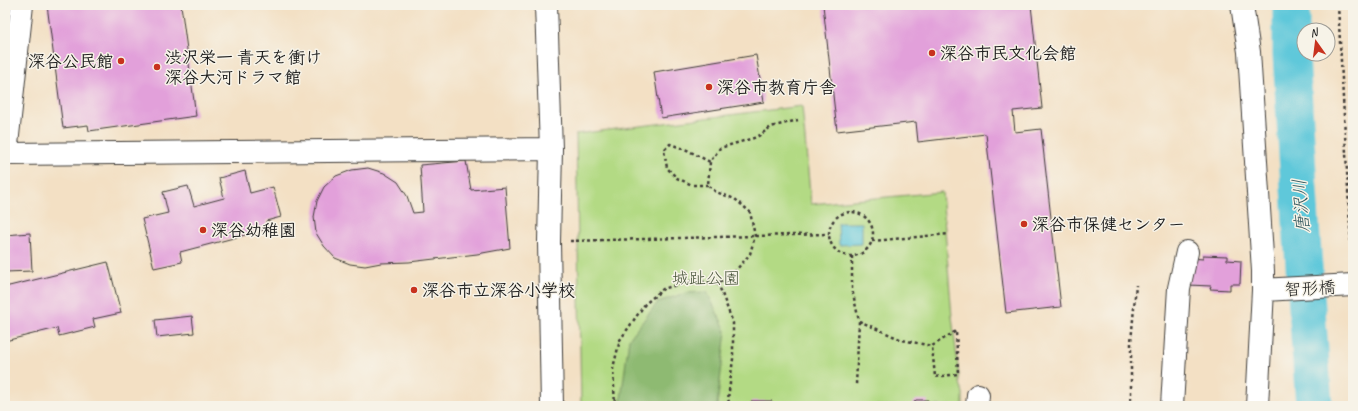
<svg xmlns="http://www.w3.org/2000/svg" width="1358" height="411" viewBox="0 0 1358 411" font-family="Caveat,'Klee One',sans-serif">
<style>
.green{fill:#b3da84;stroke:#687b50}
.forest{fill:#8eba72;stroke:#556b47}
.water{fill:#5fc8da;stroke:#3e727b}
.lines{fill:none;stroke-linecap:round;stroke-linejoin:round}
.river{stroke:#5fc8da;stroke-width:37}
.building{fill:#e2a0da}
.minor-casing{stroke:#3c3935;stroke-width:24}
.path{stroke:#3c3935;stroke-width:2.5;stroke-dasharray:3 3;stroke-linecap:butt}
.minor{stroke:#fff;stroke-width:22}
.poi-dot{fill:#c8321e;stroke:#f7f3e8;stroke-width:1.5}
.labels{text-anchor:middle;stroke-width:3;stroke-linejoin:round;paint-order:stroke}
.poi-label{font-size:17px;font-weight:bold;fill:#1c1c1c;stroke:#f7f3e8;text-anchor:start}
.park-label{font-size:17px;fill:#49553b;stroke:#f7f3e8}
.street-label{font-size:17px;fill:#1c1c1c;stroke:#f7f3e8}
.water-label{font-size:18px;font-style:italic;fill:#33585e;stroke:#f7f3e8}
</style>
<rect width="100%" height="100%" fill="#f7f3e8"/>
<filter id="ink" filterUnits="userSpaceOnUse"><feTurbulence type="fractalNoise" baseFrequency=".025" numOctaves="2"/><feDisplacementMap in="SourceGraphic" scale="8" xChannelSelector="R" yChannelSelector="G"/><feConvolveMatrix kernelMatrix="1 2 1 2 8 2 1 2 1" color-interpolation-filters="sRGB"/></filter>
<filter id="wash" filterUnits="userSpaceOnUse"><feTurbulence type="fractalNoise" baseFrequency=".012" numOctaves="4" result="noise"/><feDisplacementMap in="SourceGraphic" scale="16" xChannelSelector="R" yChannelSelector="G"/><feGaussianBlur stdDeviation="0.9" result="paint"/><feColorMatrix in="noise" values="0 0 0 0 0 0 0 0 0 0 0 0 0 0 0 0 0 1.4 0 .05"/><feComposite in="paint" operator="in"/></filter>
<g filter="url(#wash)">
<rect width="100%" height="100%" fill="#f3e0c4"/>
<path class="green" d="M802,106L811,204L942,192L952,317L960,383L963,393V406H581L576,134Z"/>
<path class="forest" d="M707,292L726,331L717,406H622L621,399L629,339L658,302L686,293Z"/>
<path class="water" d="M838,223H862V244L839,245Z"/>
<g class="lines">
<path class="river" d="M1291,5V55L1302,238L1314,406"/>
</g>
<g id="blocks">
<path class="building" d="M47,5H181L196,116L89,131L88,125L63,128Z
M823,5H1031L1042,108L1013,111L1015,132L1041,129L1061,307L1006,313L986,134L918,142L916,122L837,131Z
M756,55L764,102L661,118L654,72Z
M466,161L471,190L505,187L510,248L477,254L409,262L381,263L365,266L350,264L335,258L324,246L316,233L314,217L317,201L324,187L336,176L352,170L368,168L384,173L398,182L407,196L413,213L423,212L420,165Z
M245,171L250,193L273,187L281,217L266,221L268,229L180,252L182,262L154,268L142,219L168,213L163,192L188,186L194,206L224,198L219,178Z
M30,233L32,271L5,272V235Z
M1203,255L1227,256V260L1241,261L1240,284H1230V290L1210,289L1211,286L1188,285L1189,258L1203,259Z
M108,262L121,313L93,319L95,327L59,336L57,328L5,341V287Z
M192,316L194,333L157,337L155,320Z
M916,400H928L927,406H911Z
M751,401H772V406H752Z"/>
</g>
</g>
<g filter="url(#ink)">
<use href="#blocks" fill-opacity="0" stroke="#3c3935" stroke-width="1"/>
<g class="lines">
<defs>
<path id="minor" d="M546,5L551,149L549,242L552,406
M1242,5L1249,52L1263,271V290L1257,406
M5,154L551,149
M6,154L22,5
M1263,290L1353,285
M977,406L978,395
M1172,406L1179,288L1187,252"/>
</defs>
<use href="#minor" class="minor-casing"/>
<path class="path" d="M1338,5L1352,264
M708,185H692L677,178L667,168L664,150L670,144L687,150L710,162
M829 234a22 22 0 1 1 44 0a22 22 0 1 1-44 0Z
M570,241L829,234
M872,241L949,234
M852,256V289L859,321L856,385
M718,283L733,323V359L728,399L730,406
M859,321L902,340L932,346L956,331L958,374L935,377L932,346
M615,406L613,368L620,340L645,304L663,289L690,281L718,283L731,276L750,254L755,236L750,212L735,199L716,192L708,185L710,162L720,148L757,137L771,127L798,120
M1131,406V342L1136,285"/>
<use href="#minor" class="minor"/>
</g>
</g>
<g class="poi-dot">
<circle cx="932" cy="53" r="4"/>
<circle cx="121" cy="61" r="4"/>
<circle cx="157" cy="67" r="4"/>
<circle cx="709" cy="87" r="4"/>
<circle cx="1024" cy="224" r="4"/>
<circle cx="203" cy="230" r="4"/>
<circle cx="414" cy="290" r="4"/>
</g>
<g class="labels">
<g class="poi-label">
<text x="940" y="59">深谷市民文化会館</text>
<text x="165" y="63">渋沢栄一 青天を衝け<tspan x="165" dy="20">深谷大河ドラマ館</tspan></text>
<text x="113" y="67" text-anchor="end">深谷公民館</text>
<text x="717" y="93">深谷市教育庁舎</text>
<text x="1032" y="230">深谷市保健センター</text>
<text x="211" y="236">深谷幼稚園</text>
<text x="422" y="296">深谷市立深谷小学校</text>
</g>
<g class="park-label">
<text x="706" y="284">城趾公園</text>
</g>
<g class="street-label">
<text transform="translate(1310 288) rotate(-3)" y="6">智形橋</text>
</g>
<g class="water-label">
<text transform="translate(1301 206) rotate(-94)" y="6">唐沢川</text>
</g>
</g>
<rect width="1358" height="411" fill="none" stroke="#f7f3e8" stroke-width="20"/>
<g transform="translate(1316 42) rotate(346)"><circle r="19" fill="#f7f3e8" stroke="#9f9d96"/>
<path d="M0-3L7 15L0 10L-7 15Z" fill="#c8321e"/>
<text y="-6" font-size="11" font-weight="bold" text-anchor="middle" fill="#1c1c1c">N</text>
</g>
</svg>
